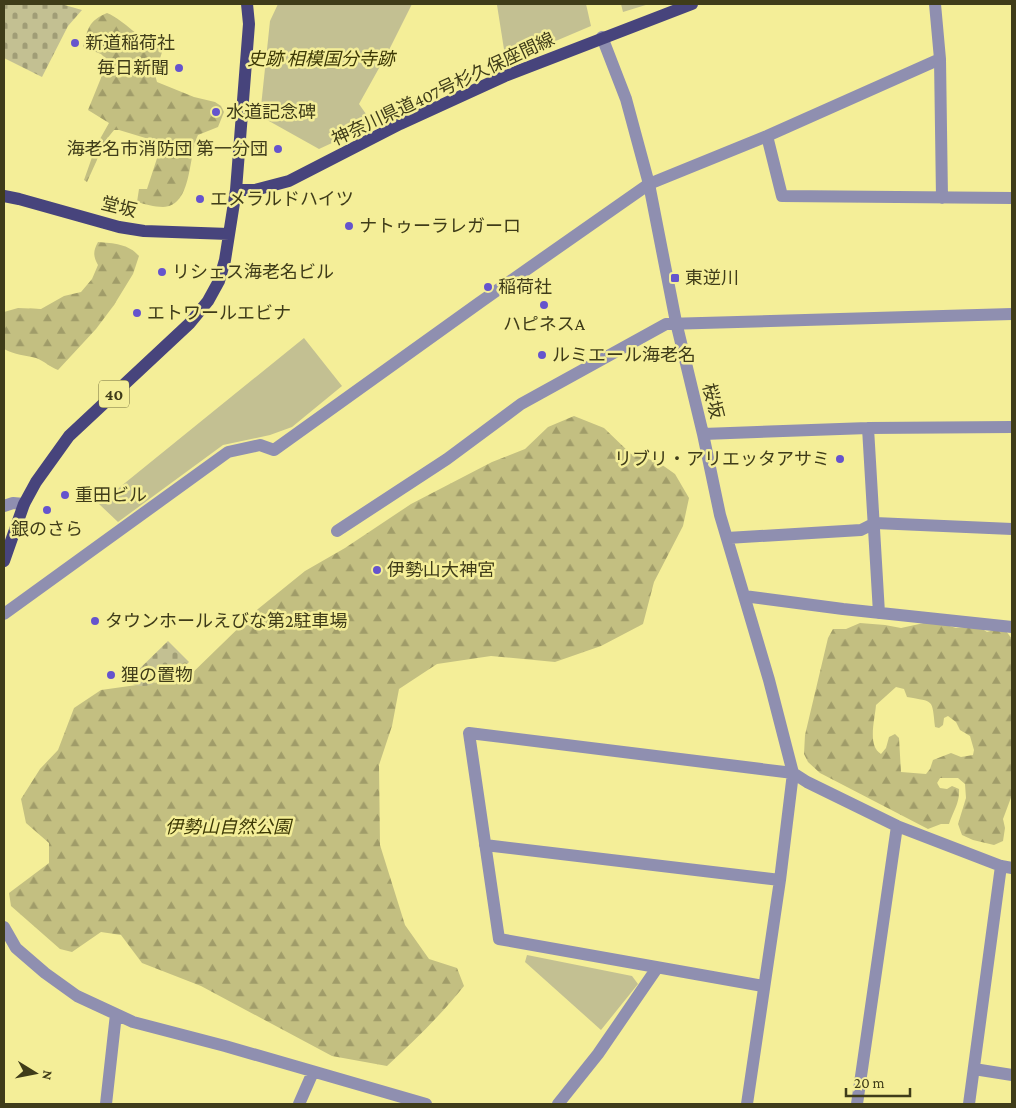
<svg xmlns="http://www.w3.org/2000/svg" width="1016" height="1108" viewBox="0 0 1016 1108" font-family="'Crimson Pro','Noto Sans JP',serif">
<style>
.green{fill:#c3c092}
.forest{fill:url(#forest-firs);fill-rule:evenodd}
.cemetery{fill:url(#cemetery-stones)}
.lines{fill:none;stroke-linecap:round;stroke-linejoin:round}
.minor{stroke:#8f8fb0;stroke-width:12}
.major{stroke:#47447c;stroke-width:12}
.poi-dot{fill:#6554cd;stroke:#f4ee98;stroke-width:2}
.labels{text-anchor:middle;stroke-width:5;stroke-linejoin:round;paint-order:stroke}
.shield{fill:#f4ee98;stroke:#75713f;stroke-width:1}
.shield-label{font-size:16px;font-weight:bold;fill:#3f3c19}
.poi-label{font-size:18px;fill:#3f3c19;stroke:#f4ee98;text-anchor:start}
.park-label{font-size:18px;font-style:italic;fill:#3c3805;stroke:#f4ee98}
.street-label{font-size:18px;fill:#3f3c19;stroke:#f4ee98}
</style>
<defs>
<pattern id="forest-firs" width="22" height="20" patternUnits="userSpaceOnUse" patternTransform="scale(1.25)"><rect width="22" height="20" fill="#c3bf81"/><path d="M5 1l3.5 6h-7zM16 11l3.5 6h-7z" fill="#a09c69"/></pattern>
<pattern id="cemetery-stones" width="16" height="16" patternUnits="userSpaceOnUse" patternTransform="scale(1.25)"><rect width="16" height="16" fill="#c3c092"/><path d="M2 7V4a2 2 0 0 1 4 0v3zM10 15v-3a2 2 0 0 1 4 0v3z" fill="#a09d76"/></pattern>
</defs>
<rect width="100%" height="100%" fill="#f4ee98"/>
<path class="green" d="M278,4H412L388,52L359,104L373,124L319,149L260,116L270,21Z
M487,4H586L591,26L506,62L497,5Z
M621,4H649L623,12Z
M304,338L342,386L292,427L270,435L223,445L118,522L99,504Z
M527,955L632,976L638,984L601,1030L525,962Z"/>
<path class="forest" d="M107,13C126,21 138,40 159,45L162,52L155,75L157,82L194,97L215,102L221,106L224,112L218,127L198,135C188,155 193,206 163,207C154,207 145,204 137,202L139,189H147L162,143L119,130H114L106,140L87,182L84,180L96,146L109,123L88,110L101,78L105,58L101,54L83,47C88,29 88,21 107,13Z
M98,242C113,243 129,244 139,256L133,274L114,305L96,329L58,370C50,367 44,361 36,358C25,355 15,355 4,349V312L18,308L41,309L64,296L81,292L92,279L98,265C93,256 93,251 98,242Z
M574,416L604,428L631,454L658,462L675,474L689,498L683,526L654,582L643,624L601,646L555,662L491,656L437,664L399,689L392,726L379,765L380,845L405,925L429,959L457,968L464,986C441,1015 414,1041 387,1066L332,1056L201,986L142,963L121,935L101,932L72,952L60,949L11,906L9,893L49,863V843L26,823L21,799L40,769L58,750L74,708L101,690L151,683L185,680L258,609L305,571L345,548L411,504L492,462L525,449L548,427Z
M860,623L885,625L901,628L924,623L943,624L956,628L978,626L987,632L994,630L1006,631L1012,639V795L1003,819L1005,828L1003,841L994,845L973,840L962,835L958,824L966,798L965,784L958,778H940L937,783L940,788L947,789L952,786L959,789C960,803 953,811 949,824H941L928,829L820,773L808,762L804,754L805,735L828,638L833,629H846ZM896,687L904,689L907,697C934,702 932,698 935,727L939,728L943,725L944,718L948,716L956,722L960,730L970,736L974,750L973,755L961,757L951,753L933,760L930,769L926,774L901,772L899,738L895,734L889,737L886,748L881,754C867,746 875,719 876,705Z"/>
<path class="cemetery" d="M4,4H61L82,10L68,26L42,77L4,58Z
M168,641L189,662L186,665L163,673L152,685C143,686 134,688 128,680Z"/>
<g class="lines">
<path class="minor" d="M935,4L940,59L942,198
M602,37L626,99L649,184L676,322L703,434L720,515L769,680L793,773L780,880L747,1104
M767,136L782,196L1012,198
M868,428L879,613
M703,434L868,428L1012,427
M4,506L13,503L24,504
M337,531L447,459L521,404L666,324L1012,314
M727,538L861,530L875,523L1012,529
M744,596L843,609L1012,627
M4,614L228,452L260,445L274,450L479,303L649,184L767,136L940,59
M485,845L780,880
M4,927L16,948L45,973L77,996L133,1022L225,1046L426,1104
M763,986L499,939L469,733L793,773L807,782L897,826L1001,866L1012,868
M974,1069L1012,1075
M106,1104L116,1014
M299,1104L313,1072
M558,1104L598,1054L657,968
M857,1104L897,826
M969,1104L1001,866"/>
<path class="major" d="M236,190H255L289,181L400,124L505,76L692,4
M4,196L19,199L119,227L144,231L229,234
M4,561L24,504L36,482L69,436L190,323L208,301L219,281L225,260L236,190L249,24L247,4"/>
</g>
<g class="poi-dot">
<circle cx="75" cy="43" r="5"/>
<circle cx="179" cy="68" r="5"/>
<circle cx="216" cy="112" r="5"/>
<circle cx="278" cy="149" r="5"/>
<circle cx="200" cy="199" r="5"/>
<circle cx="349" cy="226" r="5"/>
<circle cx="162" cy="272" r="5"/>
<rect x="670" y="273" width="10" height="10" rx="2.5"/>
<circle cx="488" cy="287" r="5"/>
<circle cx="544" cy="305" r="5"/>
<circle cx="137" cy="313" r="5"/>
<circle cx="542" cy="355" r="5"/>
<circle cx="840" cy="459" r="5"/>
<circle cx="65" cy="495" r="5"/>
<circle cx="47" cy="510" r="5"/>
<circle cx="377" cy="570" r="5"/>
<circle cx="95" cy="621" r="5"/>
<circle cx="111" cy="675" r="5"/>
</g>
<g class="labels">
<rect class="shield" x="99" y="380.5" width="30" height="27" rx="4"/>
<g class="shield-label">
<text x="114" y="400">40</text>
</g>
<g class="poi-label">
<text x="85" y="49">新道稲荷社</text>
<text x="169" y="74" text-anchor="end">毎日新聞</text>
<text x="226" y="118">水道記念碑</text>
<text x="268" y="155" text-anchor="end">海老名市消防団 第一分団</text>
<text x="210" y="205">エメラルドハイツ</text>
<text x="359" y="232">ナトゥーラレガーロ</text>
<text x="172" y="278">リシェス海老名ビル</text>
<text x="685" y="284">東逆川</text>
<text x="498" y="293">稲荷社</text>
<text x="147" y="319">エトワールエビナ</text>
<text x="544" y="330" text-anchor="middle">ハピネスA</text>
<text x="552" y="361">ルミエール海老名</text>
<text x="830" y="465" text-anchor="end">リブリ・アリエッタアサミ</text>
<text x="75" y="501">重田ビル</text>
<text x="47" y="535" text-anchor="middle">銀のさら</text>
<text x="387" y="576">伊勢山大神宮</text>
<text x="105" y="627">タウンホールえびな第2駐車場</text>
<text x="121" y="681">狸の置物</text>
</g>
<g class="park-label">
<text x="321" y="65">史跡 相模国分寺跡</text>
<text x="228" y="833">伊勢山自然公園</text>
</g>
<g class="street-label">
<text transform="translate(443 89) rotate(-25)" y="6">神奈川県道407号杉久保座間線</text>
<text transform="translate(119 207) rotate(14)" y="6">堂坂</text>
<text transform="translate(713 401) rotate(76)" y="6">桜坂</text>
</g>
</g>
<rect width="1016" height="1108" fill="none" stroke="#3f3c19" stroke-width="10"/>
<g transform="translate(35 1073) rotate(100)" stroke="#f4ee98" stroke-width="4" paint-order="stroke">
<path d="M0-4L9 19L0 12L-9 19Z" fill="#3f3c19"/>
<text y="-8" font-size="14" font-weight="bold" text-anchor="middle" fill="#3f3c19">N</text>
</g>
<path d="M846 1088v8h64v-8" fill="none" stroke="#3f3c19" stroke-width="2.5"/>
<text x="854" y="1088" font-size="15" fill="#3f3c19" stroke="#f4ee98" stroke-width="4" paint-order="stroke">20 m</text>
</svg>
